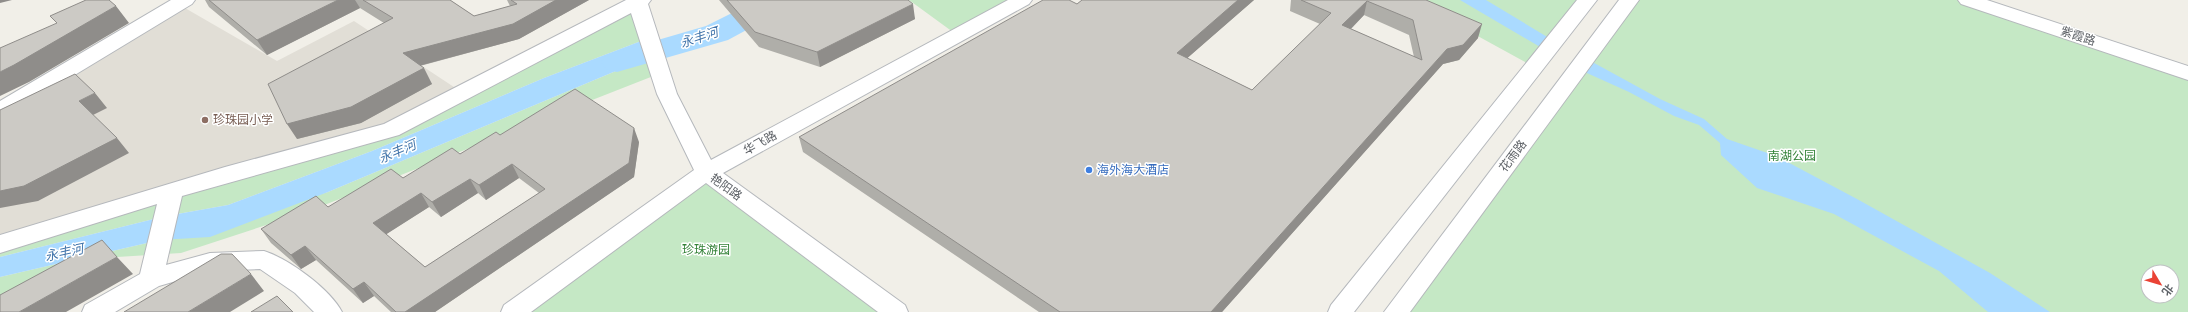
<svg xmlns="http://www.w3.org/2000/svg" width="2188" height="312" viewBox="0 0 2188 312" font-family="Quicksand,'Noto Sans SC',sans-serif">
<style>
.education{fill:#e1ded6}
.green{fill:#c5e8c5;fill-rule:evenodd}
.water{fill:#aadaff}
.lines{fill:none;stroke-linecap:round;stroke-linejoin:round}
.river{fill:#aadaff;fill-rule:evenodd}
.minor-casing{stroke:#b5b8bc;stroke-width:2}
.minor{fill:#fff;fill-rule:evenodd}
.wall{fill:#afaea9;fill-rule:evenodd}
.shaded-wall{fill:#8f8d8a}
.building{fill:#cccac5;stroke:#8f8d8a;fill-rule:evenodd}
.education-dot{fill:#8d6e63;stroke:#fff;stroke-width:1.5}
.shop-dot{fill:#3f7fe0;stroke:#fff;stroke-width:1.5}
.labels{text-anchor:middle;stroke-width:3;stroke-linejoin:round;paint-order:stroke}
.street-label{font-size:12px;fill:#5f6368;stroke:#fff}
.education-label{font-size:12px;fill:#785e54;stroke:#fff;text-anchor:start}
.park-label{font-size:12px;fill:#348238;stroke:#fff}
.shop-label{font-size:12px;fill:#366cbe;stroke:#fff;text-anchor:start}
.water-label{font-size:13px;font-style:italic;fill:#4174aa;stroke:#fff}
</style>
<rect width="100%" height="100%" fill="#f1efe8"/>
<path class="education" d="M178,4L277,61L354,21L463,93L391,130L0,243V111Z"/>
<path class="green" d="M909,0H1023L957,35Z
M1412,0H1586L1534,67Z
M1629,0H1968L2188,73V312H1396ZM2148,272H2172V296H2148Z
M638,3L649,38L544,78L372,151L228,205L166,216L0,257V244L391,130Z
M654,55L661,73L309,211L181,253L117,257L0,305V277L160,240L328,192Z
M706,172L896,312H513Z"/>
<path class="water" d="M1460,0H1486L1554,41L1547,51Z
M649,38L654,55L328,192L210,237L160,240L0,277V257L166,216L228,205L372,151L544,78Z
M1585,58L1660,99L1704,119L1727,139L1776,156L1857,199L1990,273L2050,312H1988L1939,271L1834,214L1757,188L1721,155L1720,143L1699,125L1674,116L1629,92L1578,69Z"/>
<g class="lines">
<path class="river" d="M758,0H796L791,6L728,40L617,72L606,69L601,62L606,55L706,26Z"/>
<defs>
<path id="minor" d="M171,0H195L192,4L7,116L0,118V101Z
M626,0H651L648,4L677,94L711,160L1008,0H1032L1029,4L723,173L905,305L908,312H878L706,183L531,312H501L504,305L694,170L657,94L631,13L399,135L182,196L166,265L210,253L264,251C289,259 330,289 342,312H314L295,293L260,269L210,271L159,286L115,312H82L85,305L140,274L157,204L0,253V235L225,167L384,124Z
M1577,0H1597L1354,312H1328L1331,305Z
M1619,0H1639L1410,312H1384Z
M1958,0H1987L2188,66V80L1961,4Z"/>
</defs>
<use href="#minor" class="minor-casing"/>
<use href="#minor" class="minor"/>
</g>
<path class="wall" d="M205,0H450L474,16L510,6L507,0H589L519,39L420,66L432,84L361,123L297,139L384,23L360,8L267,55L209,7Z
M719,0H908L915,19L820,67L759,47Z
M1082,0H1254L1187,58L1252,90L1320,24L1290,11L1291,0H1426L1478,38L1459,60L1443,64L1222,312H1039L803,152L799,137L1077,4ZM1364,15L1409,35L1414,57L1351,29Z
M500,135L639,142L634,177L435,312H391L374,296L363,303L316,260L301,269L271,243L261,229L328,207L403,178L460,154ZM519,178L539,193L425,267L386,234L429,207L441,217L478,193L486,200Z"/>
<path class="shaded-wall" d="M0,0H12L0,3Z
M338,0H355L360,8L267,55L257,40Z
M556,0H589L519,39L411,68L403,53Z
M1238,0H1254L1176,68L1177,53Z
M1367,1L1364,15L1340,40L1342,25Z
M913,4L915,19L820,67L817,52Z
M116,6L129,23L29,82L0,96V72Z
M1482,24L1478,38L1459,60L1443,64L1222,312H1211L1447,49Z
M424,68L432,84L361,123L297,139L287,124Z
M95,93L107,108L91,116L79,101Z
M634,128L639,142L634,177L435,312H405Z
M117,138L129,153L38,201L0,208V191Z
M512,164L519,178L486,200L479,185Z
M470,179L478,193L441,217L432,202Z
M421,193L429,207L382,237L373,223Z
M305,246L316,260L301,269L291,255Z
M117,257L133,274L66,312H19Z
M251,274L264,291L230,312H188Z
M364,282L374,296L363,303L353,289Z"/>
<path class="building" d="M86,0H109L116,6L14,65L0,72V48L57,23L50,16Z
M209,0H338L257,40Z
M363,0H450L474,16L517,4L511,0H556L513,24L403,53L424,68L351,107L287,124L268,84L393,18Z
M727,0H908L913,4L817,52L755,32Z
M1043,0H1069L1077,4L1082,0H1238L1177,53L1252,90L1331,13L1301,0H1426L1482,24L1463,45L1447,49L1211,312H1060L799,137ZM1367,1L1413,20L1422,60L1342,25Z
M75,74L95,93L79,101L117,138L24,186L0,191V110Z
M575,89L634,128L629,163L405,312H396L364,282L353,289L305,246L291,255L261,229L316,196L328,207L391,169L403,178L452,148L460,154L496,132L500,135ZM512,164L545,189L425,267L373,223L421,193L432,202L470,179L479,185Z
M102,240L117,257L19,312H0V295Z
M221,254H232L251,274L188,312H124Z
M277,296L293,312H251Z"/>
<circle class="education-dot" cx="205" cy="120" r="4"/>
<circle class="shop-dot" cx="1089" cy="170" r="4"/>
<g class="labels">
<g class="street-label">
<text transform="translate(2078 36) rotate(18)" y="4">紫霞路</text>
<text transform="translate(760 143) rotate(-29)" y="4">华飞路</text>
<text transform="translate(1513 156) rotate(-53)" y="4">花雨路</text>
<text transform="translate(726 187) rotate(36)" y="4">艳阳路</text>
</g>
<g class="education-label">
<text x="213" y="124">珍珠园小学</text>
</g>
<g class="park-label">
<text x="1792" y="160">南湖公园</text>
<text x="706" y="254">珍珠游园</text>
</g>
<g class="shop-label">
<text x="1097" y="174">海外海大酒店</text>
</g>
<g class="water-label">
<text transform="translate(699 37) rotate(-18)" y="5">永丰河</text>
<text transform="translate(397 151) rotate(-23)" y="5">永丰河</text>
<text transform="translate(64 252) rotate(-12)" y="5">永丰河</text>
</g>
</g>
<g transform="translate(2160 284) rotate(128)"><circle r="19" fill="#ffffff" stroke="#bfc1c3"/>
<path d="M0-3L7 15L0 10L-7 15Z" fill="#ea4335"/>
<text y="-6" font-size="11" font-weight="bold" text-anchor="middle" fill="#5f6368">北</text>
</g>
</svg>
